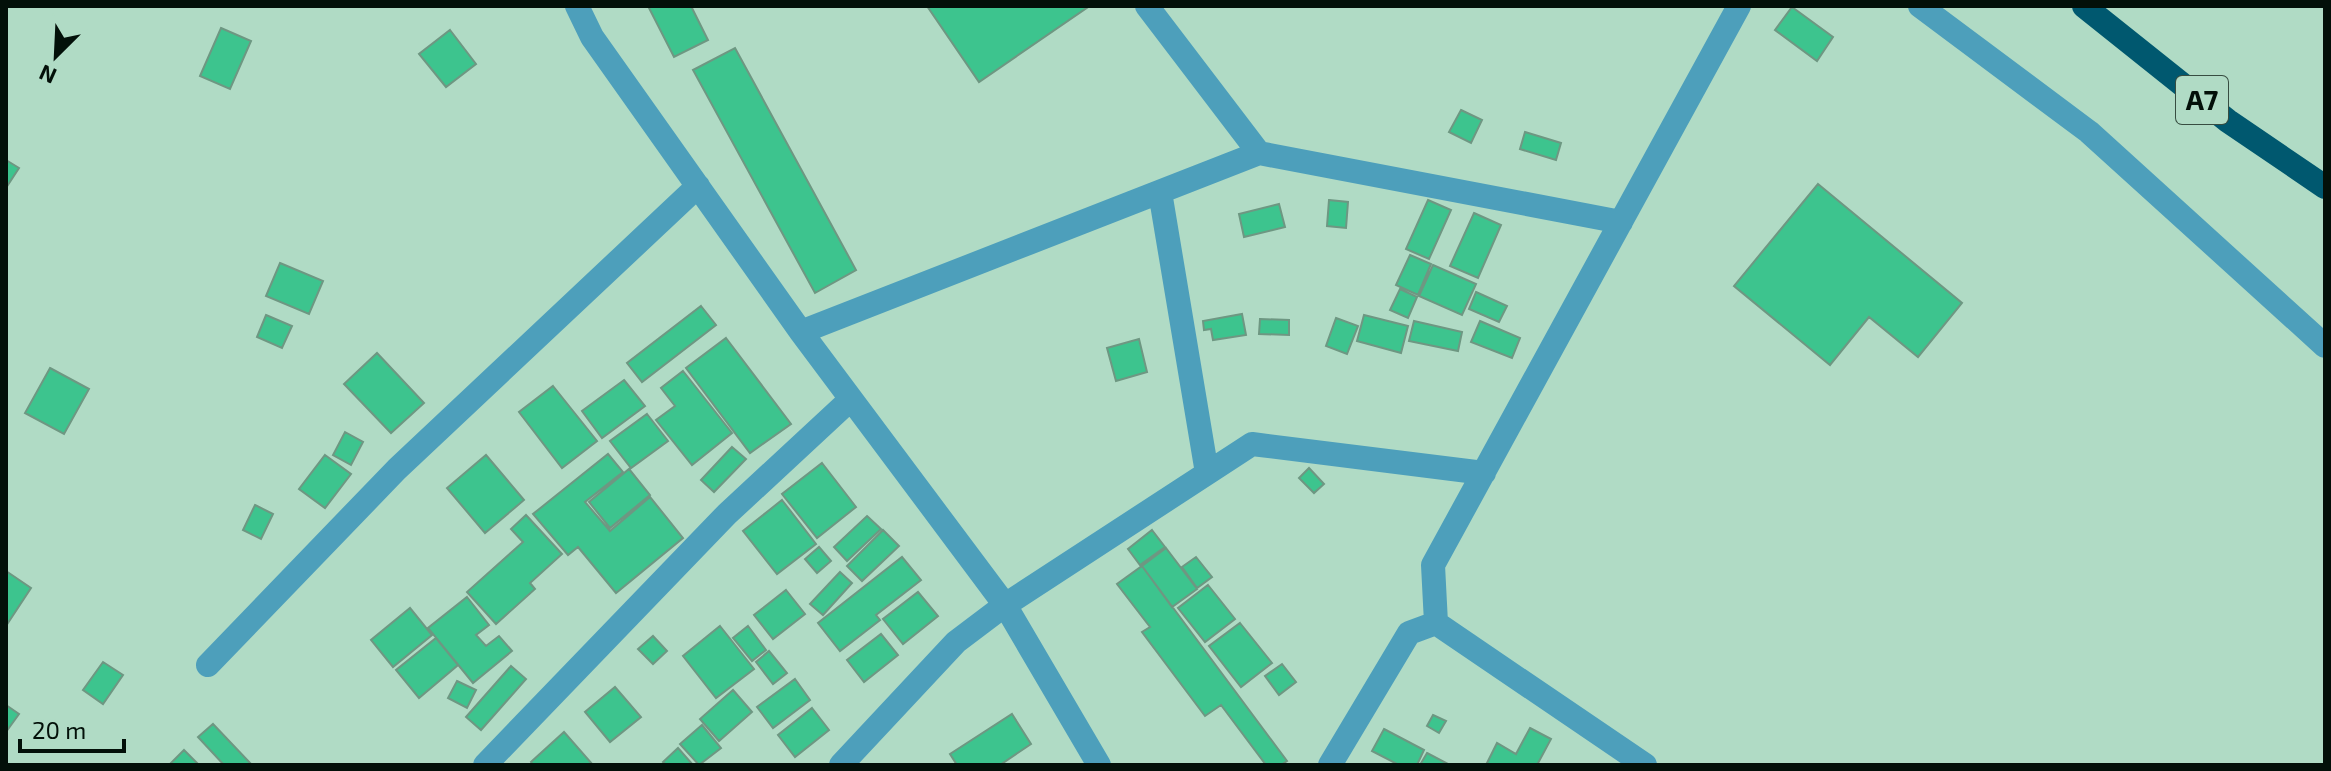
<svg xmlns="http://www.w3.org/2000/svg" width="2331" height="771" viewBox="0 0 2331 771" font-family="'Exo 2',sans-serif">
<style>
.building{fill:#3dc48e;stroke:#6e9782;stroke-width:2}
.lines{fill:none;stroke-linecap:round;stroke-linejoin:round}
.minor{stroke:#4d9fbb;stroke-width:24}
.highway{stroke:#00586f;stroke-width:24}
.labels{text-anchor:middle;stroke-width:6;stroke-linejoin:round;paint-order:stroke}
.shield{fill:#b0dbc5;stroke:#374d41;stroke-width:2}
.shield-label{font-size:28px;font-weight:bold;fill:#031009}
</style>
<rect width="100%" height="100%" fill="#b0dbc5"/>
<path class="building" d="M648,6H691L708,40L674,57Z
M927,6H1087L1088,7L979,82Z
M1792,7L1833,37L1817,61L1775,30Z
M221,28L251,41L230,89L200,76Z
M450,30L476,64L446,87L419,54Z
M735,48L856,270L815,293L693,70Z
M1461,110L1482,120L1471,143L1449,132Z
M1525,132L1561,143L1556,160L1520,149Z
M6,160L19,168L6,188Z
M1818,184L1962,303L1918,357L1869,317L1830,365L1734,286Z
M1329,200L1348,202L1346,228L1327,226Z
M1428,200L1451,210L1429,259L1406,249Z
M1279,204L1285,227L1244,237L1239,214Z
M1474,213L1501,225L1478,278L1450,266Z
M1410,255L1431,264L1418,295L1396,285Z
M280,263L323,281L309,314L266,296Z
M1433,265L1476,284L1462,315L1419,296Z
M1400,289L1417,297L1408,318L1390,310Z
M1476,292L1507,306L1499,322L1469,309Z
M701,306L716,325L642,382L627,363Z
M1242,314L1246,335L1213,340L1211,329L1204,330L1203,321Z
M266,315L292,326L282,348L257,337Z
M1364,315L1408,326L1401,353L1357,341Z
M1336,318L1358,326L1347,354L1326,346Z
M1260,319L1289,320V335L1259,334Z
M1414,321L1462,332L1458,351L1409,341Z
M1480,321L1520,338L1512,358L1471,342Z
M726,338L791,424L750,453L686,368Z
M1139,339L1147,372L1116,381L1107,348Z
M377,353L424,403L391,433L344,384Z
M50,368L89,389L64,434L25,413Z
M683,371L732,433L692,465L656,420L675,406L661,388Z
M624,380L645,406L602,438L582,411Z
M553,386L597,441L562,468L519,412Z
M647,414L668,441L631,468L610,441Z
M345,432L363,442L351,465L333,455Z
M732,447L746,459L714,492L701,480Z
M608,454L623,472L585,502L610,531L650,497L683,538L616,593L578,547L568,555L533,514Z
M325,455L351,474L325,508L299,489Z
M486,455L524,500L485,533L447,488Z
M822,463L856,507L817,538L782,494Z
M1309,468L1324,484L1314,493L1299,478Z
M629,469L650,495L610,528L589,502Z
M782,500L816,544L777,574L743,531Z
M255,505L273,514L261,539L243,530Z
M526,515L562,554L530,583L535,589L496,624L467,592L523,542L511,529Z
M867,516L881,529L847,561L834,547Z
M883,530L899,546L862,581L847,566Z
M1152,530L1165,547L1140,565L1128,549Z
M819,547L831,561L817,573L805,559Z
M1166,548L1197,589L1172,607L1142,566Z
M902,557L921,580L876,615L880,620L840,651L818,623Z
M1196,557L1212,577L1197,588L1182,567Z
M1142,566L1287,761L1281,765H1266L1221,705L1205,716L1142,632L1150,627L1117,584Z
M6,571L31,588L6,626Z
M840,572L852,583L823,615L810,604Z
M1208,585L1235,619L1205,642L1178,608Z
M786,590L805,614L773,639L754,615Z
M918,592L938,616L903,644L883,619Z
M467,597L489,625L476,635L486,646L499,636L512,651L473,683L428,628Z
M410,608L432,635L393,667L371,640Z
M1240,623L1272,663L1241,687L1209,646Z
M720,626L754,669L716,698L683,656Z
M748,626L766,650L752,661L733,638Z
M881,634L898,655L864,682L847,660Z
M653,636L667,651L653,664L638,649Z
M436,638L458,665L419,698L396,670Z
M769,651L787,673L773,684L756,662Z
M103,662L123,675L103,704L83,690Z
M1282,664L1296,682L1279,695L1265,676Z
M511,666L526,679L481,730L466,717Z
M795,679L810,700L773,728L757,707Z
M457,681L476,690L467,708L448,698Z
M615,687L641,717L610,742L585,712Z
M733,690L752,712L719,741L700,719Z
M6,705L19,714L6,732Z
M812,708L829,730L795,757L778,735Z
M1012,714L1031,744L1000,765H957L950,754Z
M1433,715L1446,721L1439,733L1427,726Z
M213,724L252,765H224L198,737Z
M702,725L721,748L699,765L680,744Z
M1530,728L1551,739L1537,765H1486L1497,743L1516,754Z
M1384,729L1424,750L1417,765H1399L1372,751Z
M564,732L593,765H533L531,762Z
M678,748L693,765H666L663,762Z
M184,750L199,765H169Z
M1427,753L1450,765H1420Z"/>
<g class="lines">
<path class="minor" d="M577,6L592,37L801,332L1005,605L1099,765
M1147,6L1259,153
M1920,6L2089,132L2325,346
M1160,192L1207,473
M801,332L1259,153L1621,222
M208,665L397,469L698,186
M485,765L727,514L851,399
M841,765L956,642L1005,605L1252,444L1484,473
M1330,765L1409,633L1436,623
M1645,765L1436,623L1433,565L1739,6"/>
<path class="highway" d="M2084,6L2228,121L2325,187"/>
</g>
<g class="labels">
<rect class="shield" x="2176" y="76" width="52" height="48" rx="6"/>
<g class="shield-label">
<text x="2202" y="110">A7</text>
</g>
</g>
<rect width="2331" height="771" fill="none" stroke="#031009" stroke-width="16"/>
<g transform="translate(56 56) rotate(204)" stroke="#b0dbc5" stroke-width="6" paint-order="stroke">
<path d="M0-6L14 30L0 20L-14 30Z" fill="#031009"/>
<text y="-12" font-size="22" font-weight="bold" text-anchor="middle" fill="#031009">N</text>
</g>
<path d="M20 739v12h104v-12" fill="none" stroke="#031009" stroke-width="4"/>
<text x="32" y="739" font-size="24" fill="#031009" stroke="#b0dbc5" stroke-width="6" paint-order="stroke">20 m</text>
</svg>
